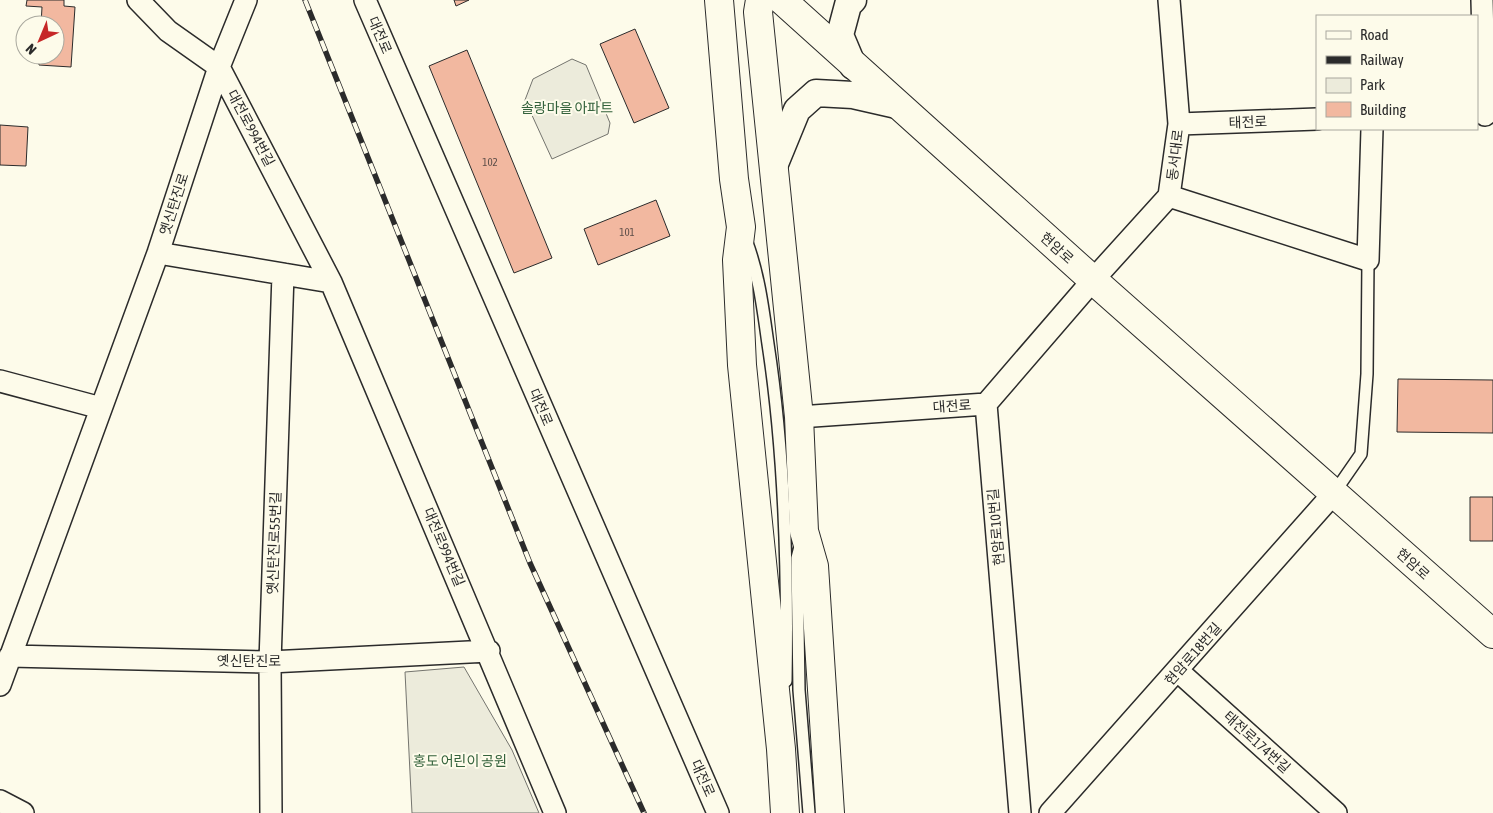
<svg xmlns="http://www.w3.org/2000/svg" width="1493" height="813" viewBox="0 0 1493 813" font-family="'Asap Condensed','Noto Sans KR',sans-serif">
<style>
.green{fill:#ecebdb;stroke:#74746e}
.building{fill:#f2b8a0;stroke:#2b2b2b}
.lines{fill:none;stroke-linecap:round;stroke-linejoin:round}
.service-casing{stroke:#2b2b2b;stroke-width:14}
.minor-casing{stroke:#2b2b2b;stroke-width:24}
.tertiary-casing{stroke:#2b2b2b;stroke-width:29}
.secondary-casing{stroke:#2b2b2b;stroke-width:30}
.primary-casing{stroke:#2b2b2b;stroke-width:30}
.service{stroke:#fdfbea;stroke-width:11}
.minor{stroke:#fdfbea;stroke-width:21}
.tertiary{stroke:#fdfbea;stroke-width:26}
.secondary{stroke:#fdfbea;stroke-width:28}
.primary{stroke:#fdfbea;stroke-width:28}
.rail-casing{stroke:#2b2b2b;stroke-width:5.5}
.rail{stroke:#fdfbea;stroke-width:4;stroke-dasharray:11;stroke-linecap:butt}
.labels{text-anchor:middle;stroke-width:4;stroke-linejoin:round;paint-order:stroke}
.number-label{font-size:11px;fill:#5d4e48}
.street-label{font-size:14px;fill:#2b2b2b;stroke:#fdfbea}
.park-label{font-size:14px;fill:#34623c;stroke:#fdfbea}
</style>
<rect width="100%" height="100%" fill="#fdfbea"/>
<path class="green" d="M572,59L586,65L610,123L608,134L552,159L525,100L533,79Z
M464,667L512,750L539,813H412L405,672Z"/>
<path class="building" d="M27,0H64V6L75,7L71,67L39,65V55H55V25H41L42,7L26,6Z
M454,0H469L456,6Z
M635,29L669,108L634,123L600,44Z
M467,50L552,258L514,273L429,66Z
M0,125L28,127L26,166L0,165Z
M656,200L670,236L598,265L584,229Z
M1398,379L1493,380V433L1397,432Z
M1470,497H1493V541H1470Z"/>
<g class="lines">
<defs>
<path id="service" d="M746,240C759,274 763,309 768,344C785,455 788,569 786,681
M1334,493L1361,454L1367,374L1368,260
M801,543L797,558L799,690L809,813"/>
<path id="minor" d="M138,0L168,31L219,67L331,282L555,813
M365,0L718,813
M1482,0L1485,115
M1179,124L1317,119
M1169,196L1368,260L1372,129
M158,253L331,282
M0,381L101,408
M799,417L986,404
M10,656L270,662L489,651
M1178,671L1336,813
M0,685L158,253L219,67L246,0
M0,801L23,813
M271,813L270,662L283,274
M1020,813L986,404L1093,280L1169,196L1179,124L1169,0
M1050,813L1334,493"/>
<path id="tertiary" d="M853,0L848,5L840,35L853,66
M774,166L797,110L816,93L853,95L897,105"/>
<path id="secondary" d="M782,0L1093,280L1493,634"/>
<path id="primary" d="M719,0L734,179L741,227L737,260L742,365L781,749L785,813
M760,0L758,12L799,417L804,531L814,566L830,813"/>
</defs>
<use href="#service" class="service-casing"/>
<use href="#minor" class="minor-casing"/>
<use href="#tertiary" class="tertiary-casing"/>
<use href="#secondary" class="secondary-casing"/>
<use href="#primary" class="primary-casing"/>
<use href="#service" class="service"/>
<use href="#minor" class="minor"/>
<use href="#tertiary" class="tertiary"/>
<use href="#secondary" class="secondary"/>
<use href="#primary" class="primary"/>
<defs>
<path id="rail" d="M305,0L530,563L644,813"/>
</defs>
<use href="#rail" class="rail-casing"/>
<use href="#rail" class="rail"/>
</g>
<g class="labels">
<g class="number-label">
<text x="490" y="166">102</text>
<text x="627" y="236">101</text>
</g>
<g class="street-label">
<text transform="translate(380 35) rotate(67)" y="5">대전로</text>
<text transform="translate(1248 122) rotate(-2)" y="5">태전로</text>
<text transform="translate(251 128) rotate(62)" y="5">대전로994번길</text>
<text transform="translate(1175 155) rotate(-83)" y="5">동서대로</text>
<text transform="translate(174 204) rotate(-72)" y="5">옛신탄진로</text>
<text transform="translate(1057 248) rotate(42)" y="5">현암로</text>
<text transform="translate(952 406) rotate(-4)" y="5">대전로</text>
<text transform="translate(541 407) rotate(67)" y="5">대전로</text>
<text transform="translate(996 527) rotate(-95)" y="5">현암로10번길</text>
<text transform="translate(274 543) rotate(-88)" y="5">옛신탄진로55번길</text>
<text transform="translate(444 547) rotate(67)" y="5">대전로994번길</text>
<text transform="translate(1413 564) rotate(42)" y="5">현암로</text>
<text transform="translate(1193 654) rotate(-49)" y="5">현암로18번길</text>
<text x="249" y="666">옛신탄진로</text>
<text transform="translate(1257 742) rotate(42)" y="5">태전로174번길</text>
<text transform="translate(703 778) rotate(66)" y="5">대전로</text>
</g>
<g class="park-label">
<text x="567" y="113">솔랑마을 아파트</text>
<text x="460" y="766">홍도 어린이 공원</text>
</g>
</g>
<rect x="1316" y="15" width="162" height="115" fill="#fdfbea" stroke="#a9a89e"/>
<rect x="1326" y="31" width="25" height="8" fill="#fdfbea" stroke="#a9a89e"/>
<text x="1360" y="40" font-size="15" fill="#2b2b2b">Road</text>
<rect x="1326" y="56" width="25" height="8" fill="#2b2b2b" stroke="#a9a89e"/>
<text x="1360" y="65" font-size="15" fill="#2b2b2b">Railway</text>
<rect x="1326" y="78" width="25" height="15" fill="#ecebdb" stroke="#a9a89e"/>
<text x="1360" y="90" font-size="15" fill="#2b2b2b">Park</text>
<rect x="1326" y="102" width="25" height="15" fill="#f2b8a0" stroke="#a9a89e"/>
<text x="1360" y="115" font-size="15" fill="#2b2b2b">Building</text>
<g transform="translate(40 40) rotate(224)"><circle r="24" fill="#fdfbea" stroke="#a9a89e"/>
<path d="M0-4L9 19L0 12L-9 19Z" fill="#c62828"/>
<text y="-8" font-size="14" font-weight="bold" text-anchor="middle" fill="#2b2b2b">N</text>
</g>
</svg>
